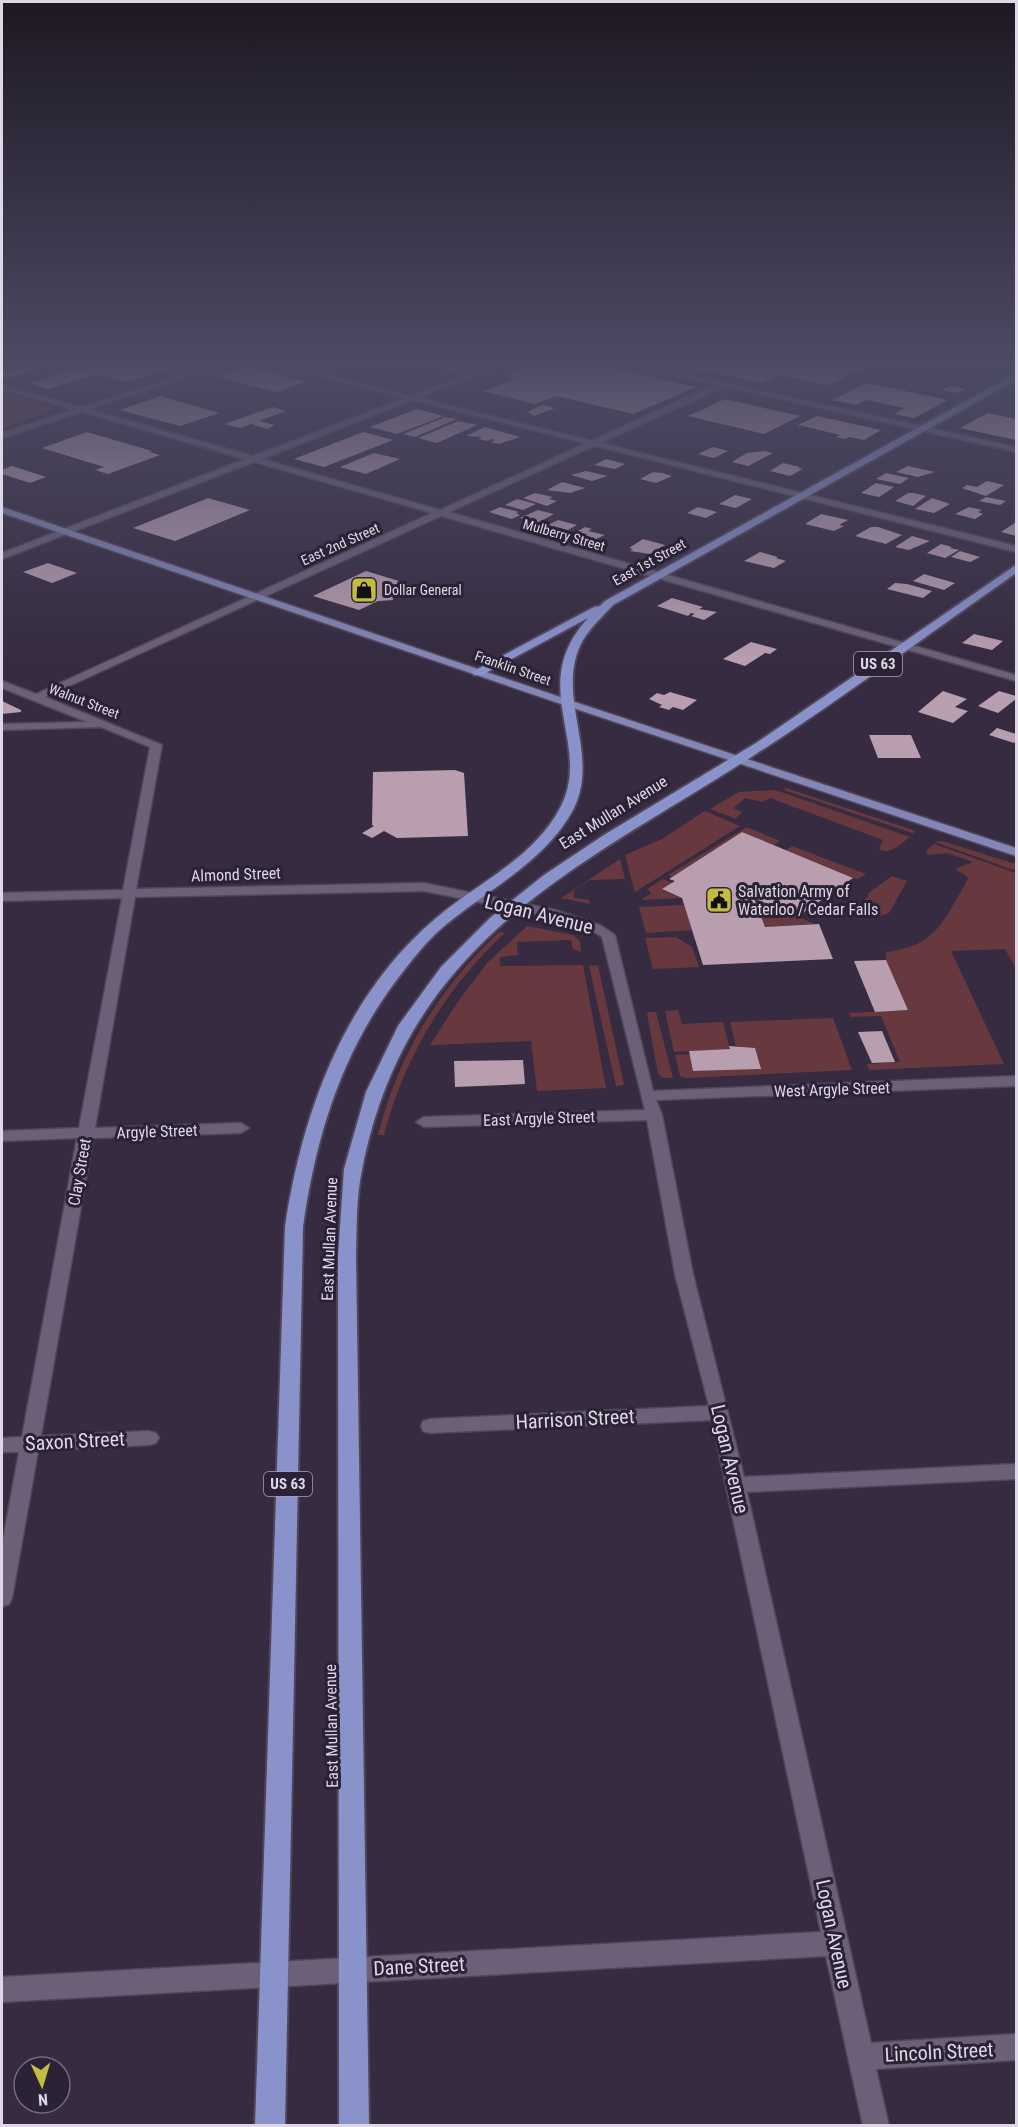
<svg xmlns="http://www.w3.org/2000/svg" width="1018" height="2127" viewBox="0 0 1018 2127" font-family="'Roboto Condensed',sans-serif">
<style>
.green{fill:#67393f}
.building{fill:#b89eaf}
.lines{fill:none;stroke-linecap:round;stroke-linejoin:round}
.minor-casing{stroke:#504658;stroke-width:3}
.tertiary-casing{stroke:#504658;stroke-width:3}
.primary-casing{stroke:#504658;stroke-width:3}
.trunk-casing{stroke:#504658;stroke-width:4}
.minor{fill:#6c6078;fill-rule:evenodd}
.tertiary{fill:#6c6078;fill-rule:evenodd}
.primary{fill:#8386b7;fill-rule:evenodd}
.trunk{fill:#8a92cc;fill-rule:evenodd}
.labels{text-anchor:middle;stroke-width:6;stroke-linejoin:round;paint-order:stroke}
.far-street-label{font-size:14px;fill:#ded7e5;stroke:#2c2236}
.far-poi-label{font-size:14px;fill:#ded7e5;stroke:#2c2236;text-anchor:start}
.shield{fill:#2c2236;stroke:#a9a1b0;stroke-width:1.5}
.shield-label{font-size:15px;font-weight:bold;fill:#ded7e5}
.street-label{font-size:16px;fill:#ded7e5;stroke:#2c2236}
.poi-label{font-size:16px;fill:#ded7e5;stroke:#2c2236;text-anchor:start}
.near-street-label{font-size:20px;fill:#ded7e5;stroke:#2c2236}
</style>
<rect width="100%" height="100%" fill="#362b40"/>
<path class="green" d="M2,393L52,407L53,410L2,429Z
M786,788L913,830L915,834L784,790Z
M773,790L778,791L910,837C901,843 891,856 879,849L883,840L770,798L762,802L745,798L733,808L742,812L736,819L710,809L739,792Z
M705,811L740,826L635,892L625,855L662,839Z
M745,828H749L780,841L774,845L742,832L672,877L668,875Z
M942,841L1016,864V868L1013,870L935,842Z
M934,844L1016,873V969L1005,949L951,951L1004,1064L869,1070L867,1064L900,1062L881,1016L850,1017V1013L908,1010L886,960V952C938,946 944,919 968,879L967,876L955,869L973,862L947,853L928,855L926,851Z
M792,846L866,874L858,879L853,878L786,850Z
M620,859L625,879L590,880L574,890V898L589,900L590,904L561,898Z
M892,876L907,881L889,913L880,916L858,909L856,906L869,896L867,894Z
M663,879L673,883L662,890L682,898L641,900L651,893L647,889Z
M756,899L815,924L765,927Z
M684,905L692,930L646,933L639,907Z
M527,926L573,935L580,941L581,952L573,949L571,940L517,942L518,955L500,957V966L583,965L606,1088L537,1091L531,1041L430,1045L459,1000L488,962Z
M499,932L505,933C446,987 404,1058 384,1135H378C398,1055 439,988 499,932Z
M676,937L692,947L699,967L653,969L645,938Z
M598,965L624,1085L616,1086L589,966Z
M678,1010L682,1024L723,1022L730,1049L674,1052L665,1011Z
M649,1012H656L673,1078H663L658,1074L647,1014Z
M833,1018L852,1070L685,1078L680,1076L675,1055L690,1054L694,1071L760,1069L739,1046H736L730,1022Z"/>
<path class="building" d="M98,364H182L127,382L79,370Z
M429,364H472L454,371Z
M531,364H594L696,387L633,414L557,396L535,404L483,391L515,379L505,376Z
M675,364H872L828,385L779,375L761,383Z
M248,366L266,371L263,372L270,371L286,375L281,377L307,381L277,392L217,377Z
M25,367L35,370L8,378L2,376V374Z
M73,370L93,375L49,389L29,383Z
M867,383L948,400L914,418L894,414L905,408L866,400L856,405L832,400Z
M950,386L965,389L957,393L942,390Z
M160,396L219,413L180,426L120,410Z
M725,399L800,416L764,434L688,416Z
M542,405L555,408L534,416L527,412Z
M273,407L286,411L259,421L275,425L267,429L251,424L240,428L224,424Z
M417,409L444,416L397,434L370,427Z
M988,413L1016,419V440L960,428Z
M817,416L881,430L864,440L849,437L845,439L836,437L840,435L798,425Z
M445,417L457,419L415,437L403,434Z
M458,421L477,425L437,443L418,438Z
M485,427L520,437L499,444L491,442L495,440L492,439L488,441L478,439L483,437L466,436Z
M87,432L152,451L149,452L160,455L108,474L95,470L104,467L42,448Z
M363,432L393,440L324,467L294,459Z
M713,447L728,451L714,458L698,454Z
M765,451L773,453L748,466L732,462L747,453Z
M374,453L400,459L366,474L340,467Z
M606,459L625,464L615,469L594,465Z
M783,463L800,467L798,468L803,469L790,476L770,471Z
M12,466L46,477L30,483L2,474V470Z
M908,466L935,472L918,477L896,472Z
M586,471L608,476L592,481L571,475Z
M653,472L662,473L672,476L656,483L640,479Z
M886,473L909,478L900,484L876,479Z
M987,481L1004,485L986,496L962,488L967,485L977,487Z
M562,482L585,488L570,493L547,490Z
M876,483L894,487L879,497L861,493Z
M535,493L553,497L549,499L557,501L547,506L523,498Z
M908,493H914L926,496L913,506L895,501Z
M735,495L752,499L736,508L719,504Z
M986,497L1006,501L1000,505L979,501Z
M208,498L250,510L175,541L133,528Z
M932,498L950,504L934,513L915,509Z
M517,499L536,504L523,510L505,505Z
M500,507L519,512L516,513L520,515L512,519L489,512Z
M698,507L717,512L706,518L687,513Z
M969,507L982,510L978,512L983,514L975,519L955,514Z
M538,510L554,514L537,523L520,518Z
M821,514L848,520L839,525L844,526L834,531L805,524Z
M558,520L577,525L568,530L548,525Z
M1016,522V536L1001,532Z
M585,527L592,529L588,531L605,535L594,540L574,533Z
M871,527H878L902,535L886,544L855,536Z
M912,536L930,541L909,550L895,547Z
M643,539L665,545L650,554L630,551L633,549L629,548Z
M941,544L952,547L950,548L959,550L945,558L927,553Z
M960,551L980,557L970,562L951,557Z
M760,552L778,557L776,558L786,561L774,568L744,561Z
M48,563L77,573L52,583L23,572Z
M366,571L412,585L392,594L393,600L378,601L359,610L313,596Z
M924,574L955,583L944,590L913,581Z
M895,583L907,584L932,591L923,598L887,589Z
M672,598L703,607L699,609L717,612L704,620L691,616L695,614L691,613L688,616L657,606Z
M974,634L1003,641L992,650L962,643Z
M751,642L777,649L770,654L765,653L745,666L723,659Z
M943,691L967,699L955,707L968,711L953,723L918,712Z
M999,691L1016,696V699L998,713L978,706Z
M670,692L697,700L683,710L673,707L669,710L659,707L662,705L649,699L657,693L664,695Z
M2,701L21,710V712L2,714Z
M997,728L1016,734V741L1014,743L989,735Z
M869,735H911L921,758H878Z
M455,770L464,773L468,836L397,838L384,831L372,838L362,833L374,826L372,825L373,772Z
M742,832L853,878L797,917L754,898L765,927L819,924L833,959L703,965L682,898L662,889L675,881L669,879Z
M886,960L908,1010L875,1012L854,961Z
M882,1031L895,1062L872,1063L858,1032Z
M729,1046L755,1048L761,1069L693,1071L689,1051L730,1049Z
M523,1060L525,1084L455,1087L454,1061Z"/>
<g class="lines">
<defs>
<path id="minor" d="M495,364H505L262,459L440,510L720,382H726V386L449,512L1016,675V681L441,516L45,697L162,745L136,889L424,883L555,910L600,925L615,935L653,1091L1016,1076V1086L656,1100L662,1115L693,1274L744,1477L1016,1464V1479L747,1492L871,2043L1016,2034V2060L876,2069L889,2126H863L826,1956L2,2002V1977L821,1932L712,1420L430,1433L423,1431L421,1426L423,1421L430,1419L709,1406L675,1274L647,1120L424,1127L416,1122L424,1117L645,1110L602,937L591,930L546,916L424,891L135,897L95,1128L241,1123L249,1128L241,1133L93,1138L41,1436L149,1431L156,1433L159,1438L156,1443L149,1445L38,1451L12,1598L9,1604L2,1607V1545L19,1452H2V1438L22,1437L77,1138L2,1141V1131L79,1128L122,898L2,901V893L123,890L150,747L101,727L2,730V724L87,722L2,688V681L36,694L432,513L254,462L2,559V553L245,459L2,389V385L253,456Z"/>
<path id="tertiary" d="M214,364H225L2,438V433Z
M270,364H282L1016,546V552Z
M625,364H638L1016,447V452Z"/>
<path id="primary" d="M2,507L569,700L1016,848V856L561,704L2,513Z"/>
<path id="trunk" d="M1013,375H1016V380L613,605C603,616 591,627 583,640C553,694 601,753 574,808C548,859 491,888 448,923C430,937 416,955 402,973C343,1048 316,1134 303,1227L285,2126H255L285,1227C302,1113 344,996 435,919C476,884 534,858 560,808C594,744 525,687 588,618L482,675H474L472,672L594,607L600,606L605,601Z
M1016,565V573C929,634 843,698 753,756C575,870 407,940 362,1170C356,1198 357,1227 356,1255L369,2126H339L338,1255L344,1169L366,1092L398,1026L441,967L490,918L544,875L604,835L756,743Z"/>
</defs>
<use href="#minor" class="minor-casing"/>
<use href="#tertiary" class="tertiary-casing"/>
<use href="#primary" class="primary-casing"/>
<use href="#trunk" class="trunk-casing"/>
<use href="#minor" class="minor"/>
<use href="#tertiary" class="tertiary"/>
<use href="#primary" class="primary"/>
<use href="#trunk" class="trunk"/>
</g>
<linearGradient id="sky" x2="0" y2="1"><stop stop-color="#1e1823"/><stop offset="0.55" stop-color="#4c4a64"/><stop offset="1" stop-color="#4c4a64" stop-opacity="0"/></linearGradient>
<rect width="1018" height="661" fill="url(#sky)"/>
<defs>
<symbol id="shop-square" viewBox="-11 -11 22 22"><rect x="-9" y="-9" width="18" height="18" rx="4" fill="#c3bd3f" stroke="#2c2236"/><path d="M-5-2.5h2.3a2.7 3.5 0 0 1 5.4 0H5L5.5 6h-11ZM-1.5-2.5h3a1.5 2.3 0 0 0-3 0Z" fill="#111"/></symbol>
<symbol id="civic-square" viewBox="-11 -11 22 22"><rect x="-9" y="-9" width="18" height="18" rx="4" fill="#c3bd3f" stroke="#2c2236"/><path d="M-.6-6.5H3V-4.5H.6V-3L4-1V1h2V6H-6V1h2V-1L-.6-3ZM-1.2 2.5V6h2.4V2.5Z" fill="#111"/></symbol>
</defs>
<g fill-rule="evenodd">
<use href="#shop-square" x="349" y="575" width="30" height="30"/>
<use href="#civic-square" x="704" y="885" width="30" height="30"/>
</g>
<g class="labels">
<g class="far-street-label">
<text transform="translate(564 535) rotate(16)" y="5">Mulberry Street</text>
<text transform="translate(340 544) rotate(-24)" y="5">East 2nd Street</text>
<text transform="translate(649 562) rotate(-29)" y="5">East 1st Street</text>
<text transform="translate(513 668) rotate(19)" y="5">Franklin Street</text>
<text transform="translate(84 701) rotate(21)" y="5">Walnut Street</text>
</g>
<g class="far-poi-label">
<text x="384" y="595">Dollar General</text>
</g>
<g class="shield">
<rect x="854" y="652" width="48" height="24" rx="4.5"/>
<rect x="264" y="1472" width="48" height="24" rx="4.5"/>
</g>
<g class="shield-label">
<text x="878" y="669">US 63</text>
<text x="288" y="1489">US 63</text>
</g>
<g class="street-label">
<text transform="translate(613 812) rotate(-32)" y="6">East Mullan Avenue</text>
<text transform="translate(236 874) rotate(-2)" y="6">Almond Street</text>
<text transform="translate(832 1089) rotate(-2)" y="6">West Argyle Street</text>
<text transform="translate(539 1118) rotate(-2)" y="6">East Argyle Street</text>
<text transform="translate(157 1131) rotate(-2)" y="6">Argyle Street</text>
<text transform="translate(79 1172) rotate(-80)" y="6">Clay Street</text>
<text transform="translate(329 1239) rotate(-88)" y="6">East Mullan Avenue</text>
<text transform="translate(331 1726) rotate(-91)" y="6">East Mullan Avenue</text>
</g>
<g class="poi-label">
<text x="738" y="897">Salvation Army of<tspan x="738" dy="18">Waterloo / Cedar Falls</tspan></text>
</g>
<g class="near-street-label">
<text transform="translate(539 914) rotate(14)" y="7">Logan Avenue</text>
<text transform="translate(575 1419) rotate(-3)" y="7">Harrison Street</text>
<text transform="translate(75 1441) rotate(-3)" y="7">Saxon Street</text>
<text transform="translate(730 1459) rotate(77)" y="7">Logan Avenue</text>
<text transform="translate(834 1934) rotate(78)" y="7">Logan Avenue</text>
<text transform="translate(419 1966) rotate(-3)" y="7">Dane Street</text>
<text transform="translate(939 2052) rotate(-3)" y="7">Lincoln Street</text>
</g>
</g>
<rect width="1018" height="2127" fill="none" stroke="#ded7e5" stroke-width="6"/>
<g transform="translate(42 2085) rotate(176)"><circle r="28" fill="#2c2236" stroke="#736a7c" stroke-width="1.5"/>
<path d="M0-4.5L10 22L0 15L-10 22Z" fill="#c3bd3f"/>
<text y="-9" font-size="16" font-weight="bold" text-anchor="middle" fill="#ded7e5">N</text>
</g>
</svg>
